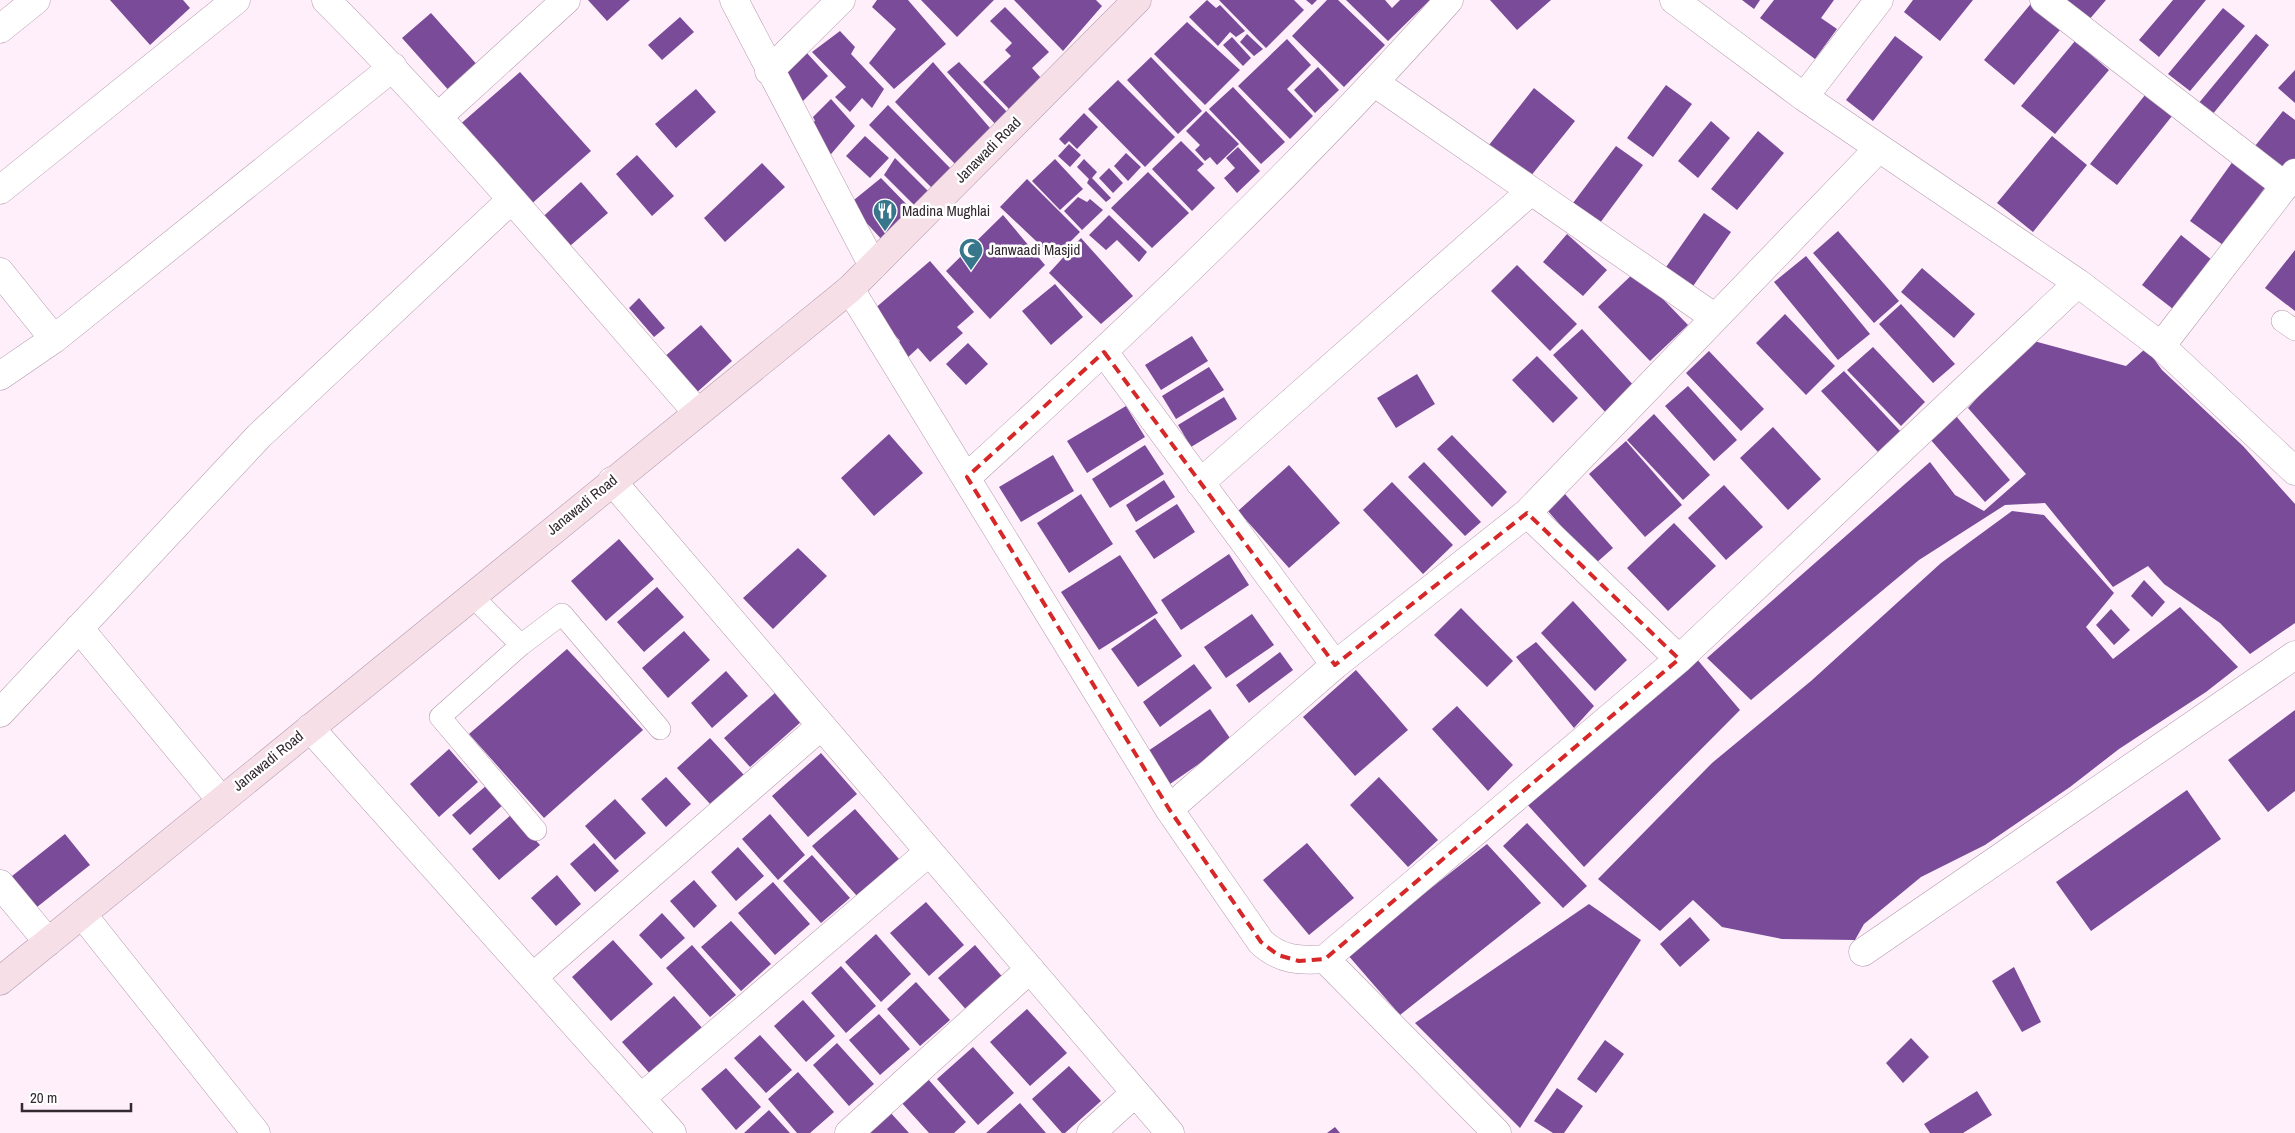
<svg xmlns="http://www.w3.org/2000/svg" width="2295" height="1133" viewBox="0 0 2295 1133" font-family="'Archivo Narrow',sans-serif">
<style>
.building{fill:#7a4b98}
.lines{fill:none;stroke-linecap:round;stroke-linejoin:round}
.lane-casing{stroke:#b299ac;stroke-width:22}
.street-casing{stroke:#b299ac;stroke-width:29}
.secondary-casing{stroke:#b299ac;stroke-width:29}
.lane{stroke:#fff;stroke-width:21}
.street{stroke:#fff;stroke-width:28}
.secondary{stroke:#f6dfe7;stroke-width:28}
.marked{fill:none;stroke:#d62828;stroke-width:4;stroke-dasharray:10 6;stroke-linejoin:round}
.labels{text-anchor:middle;stroke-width:5;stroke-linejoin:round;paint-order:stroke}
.street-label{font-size:15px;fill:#332931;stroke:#fff}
.poi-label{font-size:15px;fill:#332931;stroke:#fff;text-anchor:start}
</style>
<rect width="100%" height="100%" fill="#ffeffb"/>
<path class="building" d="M110,0H183L190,8L150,45Z
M588,0H630L607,21Z
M877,0H908L946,44L894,89L869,63L896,29L872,7Z
M921,0H994L957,37Z
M1014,0H1096L1102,6L1063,51Z
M1207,0L1216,8L1220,5L1245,31L1236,37L1230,32L1218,46L1189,17Z
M1219,0H1294L1304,10L1266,48Z
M1306,0H1317L1312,5Z
M1327,0H1338L1385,45L1344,87L1292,36Z
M1346,0H1385L1392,8L1400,0H1430L1388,41Z
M1490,0H1551L1517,30Z
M1742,0H1760L1754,9Z
M1774,0H1834L1821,18L1837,29L1815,59L1760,18Z
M1913,0H1973L1940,41L1904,12Z
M2034,0L2065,24L2014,85L1984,60Z
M2062,0H2106L2088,21Z
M2173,0H2206L2159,57L2139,40Z
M1005,7L1049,52L1032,68L1041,78L1009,109L983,82L1011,56L1005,50L1012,43L990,21Z
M2223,8L2245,26L2190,91L2168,74Z
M431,13L480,68L452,94L402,38Z
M680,17L694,32L662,60L648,45Z
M1187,22L1240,70L1205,105L1154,54Z
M840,31L855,47L851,54L884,89L872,108L862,98L850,112L835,97L846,87L812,52Z
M1247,34L1263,49L1254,56L1240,42Z
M2256,34L2269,45L2212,115L2198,104Z
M1895,36L1923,57L1873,121L1846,100Z
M1232,37L1251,58L1243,66L1223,45Z
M1287,39L1311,65L1287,89L1313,116L1290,139L1238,86Z
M2075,41L2109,70L2055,134L2021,106Z
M806,52L828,76L799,105L781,75Z
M1151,57L1202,111L1178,134L1127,80Z
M933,62L996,135L957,166L895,102Z
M959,62L1009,114L998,127L947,72Z
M1318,67L1339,90L1315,113L1294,90Z
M2295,70V103L2278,88Z
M520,72L591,151L528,207L457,127Z
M1118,80L1175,137L1145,167L1088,109Z
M1666,85L1692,104L1653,157L1627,138Z
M1233,87L1285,142L1261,164L1209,109Z
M1534,88L1575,121L1530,177L1489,145Z
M696,89L716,112L676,148L655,124Z
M2149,90L2176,111L2117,185L2090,164Z
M831,99L855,126L826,160L810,124L815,121L813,117Z
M888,105L953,171L935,191L869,125Z
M1206,111L1239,144L1217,165L1210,157L1205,161L1195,150L1200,145L1186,131Z
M2283,111L2295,120V160L2282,176L2251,151Z
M1084,113L1098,127L1077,149L1069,141L1065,145L1059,139Z
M1711,121L1730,138L1698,178L1678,161Z
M1758,131L1784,153L1737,210L1711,189Z
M865,136L889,158L870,178L846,156Z
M2052,136L2087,165L2033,232L1997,203Z
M1181,141L1204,164L1197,170L1215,188L1192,211L1152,169Z
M1069,144L1081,155L1070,167L1058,156Z
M1616,146L1643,165L1597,227L1570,207Z
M1238,147L1260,171L1237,193L1224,178L1235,168L1226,158Z
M1126,153L1141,167L1128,181L1114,166Z
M637,155L674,196L652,216L616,174Z
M2236,157L2269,182L2223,245L2190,221Z
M895,158L930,193L917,208L884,175Z
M1055,159L1083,189L1060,210L1032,181Z
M1084,159L1097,172L1092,178L1111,198L1106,202L1087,183L1089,179L1077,167Z
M762,163L785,187L725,242L704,218Z
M1109,168L1123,183L1113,193L1099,178Z
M1148,172L1189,213L1152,248L1111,208Z
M881,178L915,213L885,243L849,204Z
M1027,179L1080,232L1054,258L1000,207Z
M581,182L608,213L563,252L536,223Z
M1078,197L1087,202L1090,199L1103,210L1082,230L1064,211Z
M1704,213L1731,232L1691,289L1664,270Z
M1003,215L1045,265L990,319L946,271Z
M1109,215L1147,252L1139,262L1117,240L1106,250L1089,235Z
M1838,231L1899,301L1874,323L1813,253Z
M1567,234L1607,270L1583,296L1543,262Z
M2181,235L2212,260L2173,309L2142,285Z
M1081,238L1133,296L1101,324L1049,273Z
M2295,250V311L2265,288Z
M1806,256L1870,334L1838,360L1774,282Z
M930,261L974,312L957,327L963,333L930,362L918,348L906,359L895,346L900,341L873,310Z
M1517,265L1577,324L1550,351L1491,291Z
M1922,268L1975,314L1954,338L1901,292Z
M1636,271L1688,325L1650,361L1598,307Z
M1055,284L1083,317L1051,345L1022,311Z
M639,298L665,328L654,337L629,308Z
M1901,304L1955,364L1933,383L1879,324Z
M1785,314L1835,366L1806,395L1756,343Z
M701,325L732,361L695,394L663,358Z
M1582,329L1636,388L1607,414L1553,355Z
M1192,336L1208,361L1161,390L1145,365Z
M2030,340L2126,366L2146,348L2162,370L2243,446L2295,504V623L2250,654L2220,623L2164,584L2148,566L2113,587L2045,503L2005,505L1919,560L1751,700L1707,658L1930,462L1955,495L1984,511L2026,474L1968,408Z
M968,343L988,364L966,385L946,364Z
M1873,347L1925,402L1901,426L1847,370Z
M1709,351L1764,409L1741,431L1686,373Z
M1537,356L1578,398L1553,423L1512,380Z
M1209,367L1224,390L1176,419L1162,396Z
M1844,371L1900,431L1878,452L1821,391Z
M1417,374L1435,404L1396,428L1377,398Z
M1688,386L1737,440L1714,461L1665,406Z
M1224,397L1237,419L1191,447L1178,425Z
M1126,406L1145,437L1087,473L1067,441Z
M1654,414L1710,475L1683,500L1627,440Z
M1956,416L2010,480L1985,502L1930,439Z
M1773,427L1821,479L1788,510L1740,458Z
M889,434L923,473L874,516L841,478Z
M1452,435L1507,492L1492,507L1437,449Z
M1626,441L1682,505L1645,537L1589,474Z
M1145,445L1164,474L1110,508L1092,479Z
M1053,455L1074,491L1021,522L999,487Z
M1424,462L1481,522L1465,536L1408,477Z
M1289,465L1340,523L1289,568L1238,511Z
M1164,480L1175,497L1136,522L1126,505Z
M1392,482L1453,545L1423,574L1363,510Z
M1724,485L1763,527L1726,560L1688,518Z
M1081,494L1113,544L1069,573L1037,523Z
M1565,494L1613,548L1595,564L1547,510Z
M1177,504L1195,532L1154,559L1135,531Z
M2012,511L2044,515L2114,593L2086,627L2113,659L2180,607L2238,667L2206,692L2119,749L2070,787L1985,845L1921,877L1864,924L1855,940L1782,939L1722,927L1693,900L1660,931L1598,879L1712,763L1811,681L1941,563Z
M1674,523L1716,566L1668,611L1627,568Z
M619,539L654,579L606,621L571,581Z
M798,548L827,576L773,629L743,598Z
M1229,554L1249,585L1181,630L1161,600Z
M1120,555L1158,613L1099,650L1061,592Z
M2144,580L2165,602L2152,617L2131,596Z
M657,587L684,617L644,652L617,622Z
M1573,601L1627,660L1595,691L1541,633Z
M1461,608L1513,661L1487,687L1434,635Z
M2111,609L2130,630L2114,645L2096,625Z
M1252,614L1274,645L1226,678L1204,647Z
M1155,618L1182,656L1138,687L1111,649Z
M684,631L710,660L668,698L642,668Z
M1536,642L1594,706L1574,728L1516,657Z
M567,649L643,730L544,818L469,734Z
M1280,652L1293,670L1249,703L1236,685Z
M1696,658L1740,710L1584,867L1525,802Z
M1194,664L1212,688L1160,727L1143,702Z
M1356,670L1408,730L1355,776L1303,717Z
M726,671L748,696L712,728L691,703Z
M776,692L802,721L750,767L724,738Z
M1457,706L1513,765L1488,791L1432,729Z
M1210,709L1232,741L1170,784L1148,751Z
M2295,710V791L2268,812L2228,760Z
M710,738L744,775L711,805L677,768Z
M449,749L478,782L439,817L410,784Z
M821,753L857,794L808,837L772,796Z
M666,777L691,804L666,827L641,799Z
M1379,777L1438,840L1408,867L1350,805Z
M487,785L504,804L470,835L452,815Z
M2187,790L2221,839L2091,931L2056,882Z
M615,799L646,833L615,860L585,826Z
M855,809L899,859L857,896L812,846Z
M512,814L540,845L499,880L472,849Z
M770,814L805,855L778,880L742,839Z
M1527,823L1587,886L1563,908L1503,846Z
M65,834L90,865L27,915L2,884Z
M594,843L619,871L595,892L570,864Z
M1307,843L1354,898L1309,935L1263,880Z
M1487,844L1541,903L1400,1015L1347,954Z
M738,847L764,876L736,901L711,872Z
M812,855L850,898L821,923L783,881Z
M557,875L581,904L556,926L531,898Z
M694,880L717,906L694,928L670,901Z
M773,882L810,924L775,955L738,913Z
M926,902L964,945L929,976L890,933Z
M1589,904L1641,940L1520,1128L1415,1023Z
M662,913L685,938L661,959L639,935Z
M1690,917L1710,940L1680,967L1660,944Z
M731,921L771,964L741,991L701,947Z
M876,934L911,974L881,1002L845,962Z
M613,940L653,984L611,1021L572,977Z
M692,945L736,995L710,1017L666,968Z
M975,945L1006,981L970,1014L938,978Z
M841,966L876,1006L846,1033L811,993Z
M2014,967L2041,1022L2022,1032L1992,981Z
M916,982L950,1020L920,1046L887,1009Z
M674,996L704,1030L652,1076L622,1042Z
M803,1000L835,1036L806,1062L774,1026Z
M1027,1009L1067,1053L1030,1086L990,1042Z
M879,1014L910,1049L880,1075L849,1040Z
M760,1035L792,1070L766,1093L734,1058Z
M1911,1038L1929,1057L1903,1083L1886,1063Z
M1605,1040L1624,1054L1596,1093L1577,1079Z
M837,1043L874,1084L849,1106L813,1065Z
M973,1047L1014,1093L978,1125L937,1079Z
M1069,1066L1101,1101L1065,1133H1062L1032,1099Z
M726,1068L761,1107L736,1130L701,1089Z
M798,1072L834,1112L810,1133H797L768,1099Z
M928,1079L966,1122L954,1133H929L901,1102Z
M1557,1088L1583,1106L1564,1133H1553L1534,1121Z
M1977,1091L1992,1115L1963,1133H1930L1924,1124Z
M1020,1103L1046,1133H986Z
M769,1110L790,1133H744Z
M890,1112L909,1133H867Z
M1335,1127L1340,1133H1327Z"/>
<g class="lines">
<defs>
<path id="lane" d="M2282,321L2295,330
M471,595L521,645L562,614L660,729
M521,645L440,717L536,830"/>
<path id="street" d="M326,0C457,131 575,273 697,412
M734,0L873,266
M1674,0L1804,97L2078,283L2161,346L2295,471
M2044,0L2285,186
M0,29L36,0
M769,71L841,0
M1375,83L1714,317
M1804,97L1879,0
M438,117L566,0
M0,190L236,0
M0,272L54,339
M850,289L1169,809L1261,942C1280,960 1299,961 1325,959L1679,659L2078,283
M2161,346L2295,173
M1104,352L1335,665
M0,376L54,339L393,67
M967,477C1134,325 1299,169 1449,0
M612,481L1170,1133
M1200,483L1531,191
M1527,513L1679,659
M79,628L221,800
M0,713L259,436L511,200
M310,728L672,1133
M1169,809L1335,665L1527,513L1879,148
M0,884L48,942
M82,914L256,1133
M1863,952L2295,655
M1325,959L1497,1133
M533,977L821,726
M641,1098L929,852
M849,1133L1030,969
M1091,1133L1135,1093"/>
<path id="secondary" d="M0,981L850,289L1137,0"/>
</defs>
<use href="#lane" class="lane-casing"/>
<use href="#street" class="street-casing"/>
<use href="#secondary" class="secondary-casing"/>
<use href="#lane" class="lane"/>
<use href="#street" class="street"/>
<use href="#secondary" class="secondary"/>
</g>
<path class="marked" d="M1104,352L1335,665L1527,513L1679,659L1325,959L1299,961L1278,955L1261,942L1169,809L967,477Z"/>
<defs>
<symbol id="restaurant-pin" viewBox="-11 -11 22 30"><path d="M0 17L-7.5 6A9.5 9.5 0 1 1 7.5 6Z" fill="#37768b" stroke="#fff"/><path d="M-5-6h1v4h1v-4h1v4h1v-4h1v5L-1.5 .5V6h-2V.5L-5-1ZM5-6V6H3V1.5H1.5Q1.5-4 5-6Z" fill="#fff"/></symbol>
<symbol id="mosque-pin" viewBox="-11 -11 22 30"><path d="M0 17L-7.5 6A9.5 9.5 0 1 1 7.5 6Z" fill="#37768b" stroke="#fff"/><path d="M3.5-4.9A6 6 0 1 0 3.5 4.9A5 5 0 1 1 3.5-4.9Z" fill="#fff"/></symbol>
</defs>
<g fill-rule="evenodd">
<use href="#restaurant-pin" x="871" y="197" width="28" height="38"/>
<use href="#mosque-pin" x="957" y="236" width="28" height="38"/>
</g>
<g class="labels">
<g class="street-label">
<text transform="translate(988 150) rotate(-45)" y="5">Janawadi Road</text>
<text transform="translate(582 505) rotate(-39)" y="5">Janawadi Road</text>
<text transform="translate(268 761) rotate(-39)" y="5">Janawadi Road</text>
</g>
<g class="poi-label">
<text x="902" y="216">Madina Mughlai</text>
<text x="988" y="255">Janwaadi Masjid</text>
</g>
</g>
<path d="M22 1103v8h109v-8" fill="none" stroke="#332931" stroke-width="2.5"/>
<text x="30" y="1103" font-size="15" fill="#332931" stroke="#ffffff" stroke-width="4" paint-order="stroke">20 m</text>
</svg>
